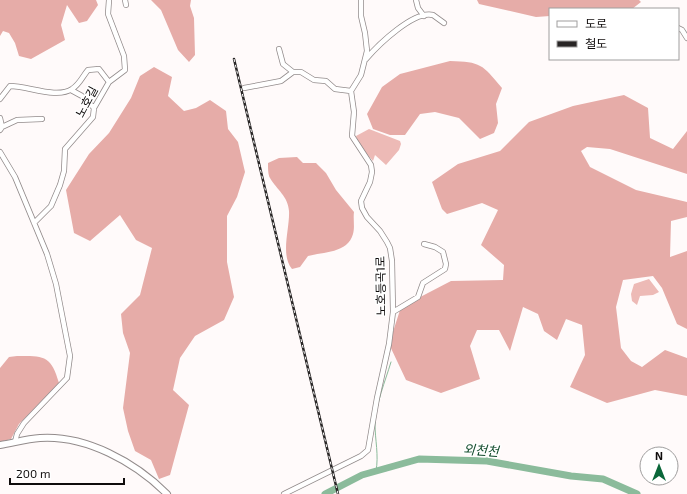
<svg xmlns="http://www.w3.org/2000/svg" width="687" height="494" viewBox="0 0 687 494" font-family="'Exo 2','Noto Sans KR',sans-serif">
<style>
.green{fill:#edbab6}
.forest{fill:#e6aca8}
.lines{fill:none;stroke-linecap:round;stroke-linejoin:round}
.stream{stroke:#8bbb9b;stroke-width:1}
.river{stroke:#8bbb9b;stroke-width:7}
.minor-casing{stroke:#928b8b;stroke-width:6}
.secondary-casing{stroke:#928b8b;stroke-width:8}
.minor{stroke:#fff;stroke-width:4.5}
.secondary{stroke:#fff;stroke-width:6}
.rail-casing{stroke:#282525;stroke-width:2.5}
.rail{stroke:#fff;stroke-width:1;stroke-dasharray:3;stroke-linecap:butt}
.labels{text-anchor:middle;stroke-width:3;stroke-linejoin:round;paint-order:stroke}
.street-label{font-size:12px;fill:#0f0c0c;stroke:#fff}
.water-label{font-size:13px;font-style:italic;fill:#124b2c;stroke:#fff}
</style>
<rect width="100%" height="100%" fill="#fffafa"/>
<path class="green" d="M369,129L400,141L401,144L399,150L386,165L375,155L373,161L358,144L356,136Z
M649,279L659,292L653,295L640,296L637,305L632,301L631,294L634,284Z"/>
<path class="forest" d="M0,0H96L98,5L87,21L79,23L67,5L61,25L65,40L31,59L19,56L15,43L9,33L3,31L0,36Z
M151,0H191L190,6L194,18L195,55L189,62L178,50L161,10Z
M477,0H639L641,2L632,9H550V16L536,17L479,4Z
M450,61C481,62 482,64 502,88L496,104L498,123L494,133L480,139L459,118L435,112L420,114L405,135H390L373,129L367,114L382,87L400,74Z
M154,67L172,77L168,96L184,111L196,108L210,100L226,111L228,129L238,142L245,172L237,197L227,216V262L234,297L224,320L195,336L180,358L173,390L189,405L170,475L159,479L151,460L135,451L128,431L123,408L130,353L123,333L121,314L140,295L152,248L136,240L120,215L90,241L74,233L66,190L89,154L109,133L131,98L140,76Z
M624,95L648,108L650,138L673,149L687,131V174L610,149L587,147L581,151L590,167L636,190L687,202V217L671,221L670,257L687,251V329L677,324L662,288L653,276L623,280L616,307L621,348L631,361L642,367L665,350L687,358V396L655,390L607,403L570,387L585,355L582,325L566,319L557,340L544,331L538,314L523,307L510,351L499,330H477L470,346L480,379L441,393L406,380L389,344L401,307L451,281L503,280L504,265L481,245L498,210L482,203L447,214L442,209L432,182L458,164L500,151L529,122L573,106Z
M297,157L303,163H316L326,173L336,190L354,212C353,219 355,227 353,234C348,253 323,252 308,256L300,267L292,269C280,255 290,228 289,211C288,196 277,190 270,178C268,175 268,168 268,163L279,158Z
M17,356C44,356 51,355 59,383L19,424L11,439L0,442V368L9,357Z"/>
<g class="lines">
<path class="stream" d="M376,471C379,455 375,440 375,424C376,403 385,382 391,362"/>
<path class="river" d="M325,494L362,475L419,459L487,461L571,476L603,479L637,494"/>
<defs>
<path id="minor" d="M109,0L108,14L124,56L125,70L109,82
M125,0L126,5
M416,0L418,8L424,16
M678,28L682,30L687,38
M279,49L283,64L293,72H301L314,80L326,81L335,89L351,91
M366,59C378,45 414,10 433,15L444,23
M244,88L281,81L293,72
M71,90L82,96L94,108
M0,99L10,86C28,86 57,99 72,89C80,84 82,77 88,70L99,69L109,82L94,108L93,117L65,149L64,171L60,185L51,206L34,223
M0,118L2,127L0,130
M2,127L17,120L42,119
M0,152L15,177L47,254L56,284L70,356L67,378L24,423L17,434L15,442
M393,312L418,297L423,283L445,269L446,264L443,252L435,247L424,244
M284,494L361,456L368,450L377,398L389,344L393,312L392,261L390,248L387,242L380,231L367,217L362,208L361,201L370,182L372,172L371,165L352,136L354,112L351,91L361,75L367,51L365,33L361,16V0"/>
<path id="secondary" d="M0,445C13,443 26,439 40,438C86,435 135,462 167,494"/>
</defs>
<use href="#minor" class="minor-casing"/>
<use href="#secondary" class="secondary-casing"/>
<use href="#minor" class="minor"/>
<use href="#secondary" class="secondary"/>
<defs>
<path id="rail" d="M234,59L338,494"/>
</defs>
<use href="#rail" class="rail-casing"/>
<use href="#rail" class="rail"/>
</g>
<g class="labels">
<g class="street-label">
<text transform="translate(87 102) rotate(-62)" y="4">노호길</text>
<text transform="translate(381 286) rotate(-91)" y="4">노호등곡1로</text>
</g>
<g class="water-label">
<text transform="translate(481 450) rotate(4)" y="5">외천천</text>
</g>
</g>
<rect x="549" y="8" width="130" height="52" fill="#ffffff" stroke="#9f9e9e"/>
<rect x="557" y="21" width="20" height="6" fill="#ffffff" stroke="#9f9e9e"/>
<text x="585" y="28" font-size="12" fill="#0f0c0c">도로</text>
<rect x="557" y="41" width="20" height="6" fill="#282525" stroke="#9f9e9e"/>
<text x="585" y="48" font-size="12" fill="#0f0c0c">철도</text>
<g transform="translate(659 466)"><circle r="19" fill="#ffffff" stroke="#9f9e9e"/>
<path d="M0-3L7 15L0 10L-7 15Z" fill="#0a673a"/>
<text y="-6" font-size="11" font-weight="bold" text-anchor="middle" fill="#0f0c0c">N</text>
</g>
<path d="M10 478v6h114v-6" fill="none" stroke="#0f0c0c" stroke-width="2"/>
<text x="16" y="478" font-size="12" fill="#0f0c0c" stroke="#ffffff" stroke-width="3" paint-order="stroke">200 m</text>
</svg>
